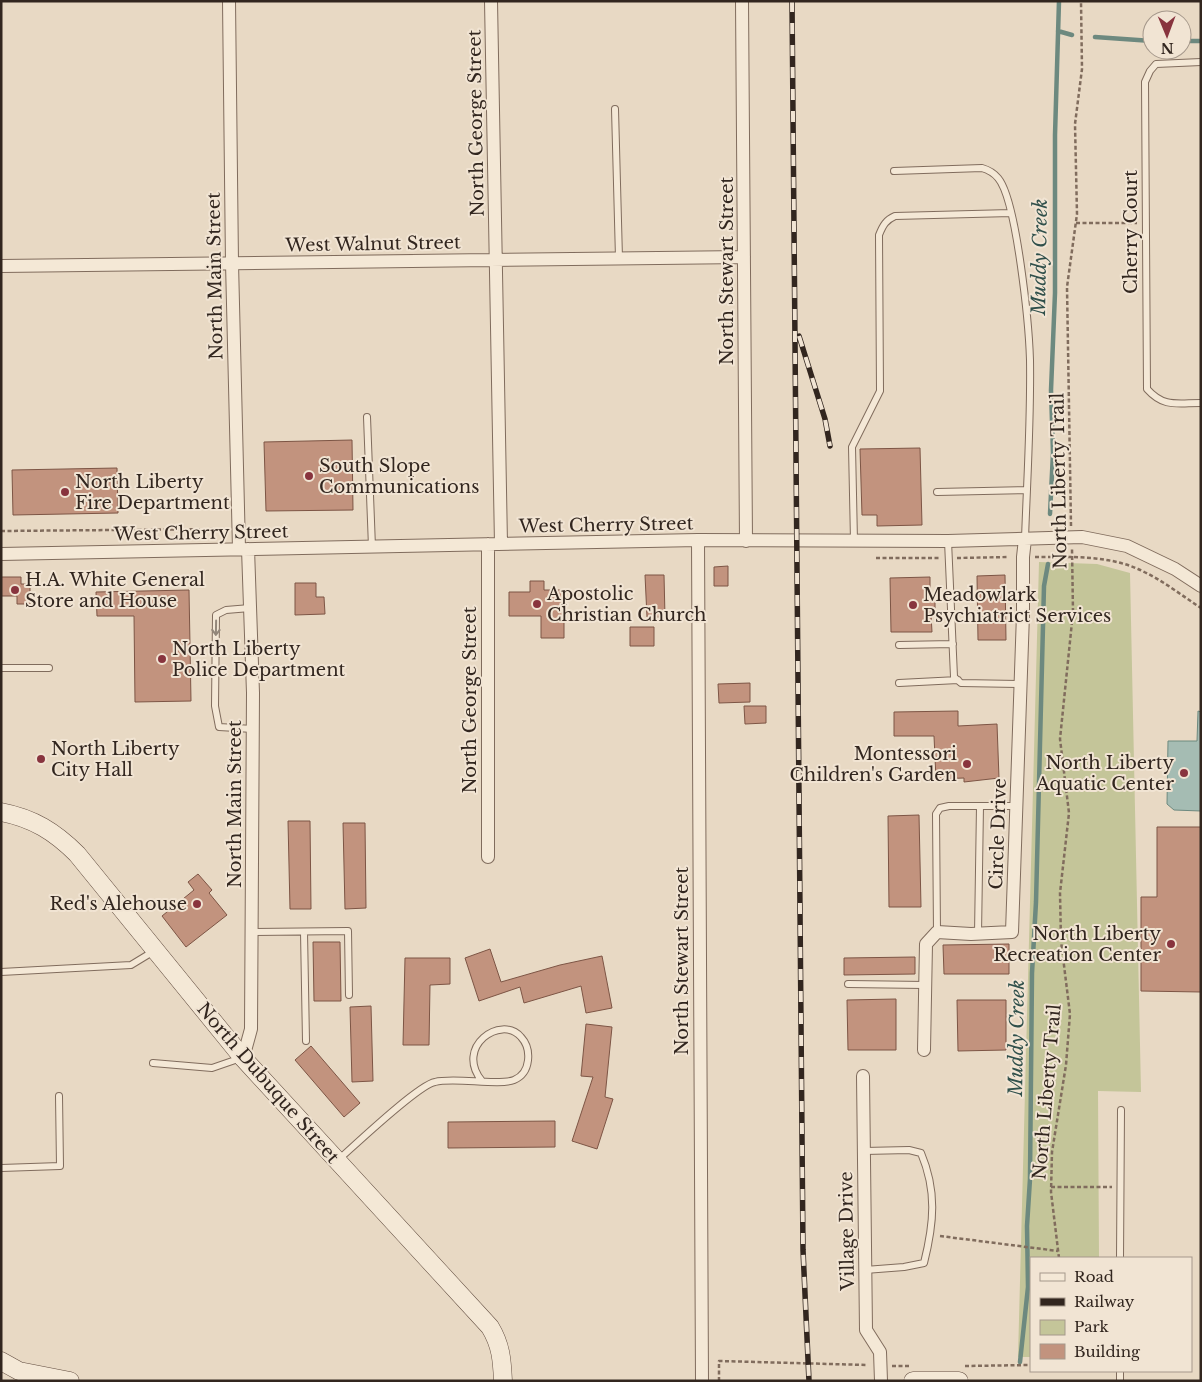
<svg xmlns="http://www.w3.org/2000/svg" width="1202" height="1382" viewBox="0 0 1202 1382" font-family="'Libre Baskerville',serif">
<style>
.green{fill:#c4c599}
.water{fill:#a5bcb3;stroke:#6d897f}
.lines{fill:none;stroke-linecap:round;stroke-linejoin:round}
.stream{stroke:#6d897f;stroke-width:4.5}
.building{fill:#c2937e;stroke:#7d5545}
.lane-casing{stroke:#806c5d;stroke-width:8}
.street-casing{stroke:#806c5d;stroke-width:14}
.secondary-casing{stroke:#624d40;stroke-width:19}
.path{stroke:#806c5d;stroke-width:2.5;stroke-dasharray:4 2.5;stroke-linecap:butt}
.lane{stroke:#f4e8d6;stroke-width:6}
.street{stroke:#f4e8d6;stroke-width:12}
.secondary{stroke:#f4e8d6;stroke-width:18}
.rail-casing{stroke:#32261f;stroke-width:5.5}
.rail{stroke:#f1e4d3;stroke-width:4;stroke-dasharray:11;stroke-linecap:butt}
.oneway{stroke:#93877a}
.poi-dot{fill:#88343e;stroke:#f1e4d3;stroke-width:2}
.labels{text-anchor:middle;stroke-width:4;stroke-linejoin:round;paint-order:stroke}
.street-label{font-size:18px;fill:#32261f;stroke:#f1e4d3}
.poi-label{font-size:18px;fill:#32261f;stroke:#f1e4d3;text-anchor:start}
.water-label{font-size:19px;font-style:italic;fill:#30504b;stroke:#f1e4d3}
</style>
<rect width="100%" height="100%" fill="#e8d9c4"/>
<path class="green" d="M1039,562L1097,564L1130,573L1141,1092L1098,1091L1099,1258H1031V1357H1018Z"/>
<path class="water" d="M1198,711L1201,712V811L1174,810L1167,804L1168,741H1197Z"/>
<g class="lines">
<path class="stream" d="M1058,31L1072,35
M1095,37L1152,41
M1182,41H1201
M1050,514L1053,453L1051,390L1055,293V135L1059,1
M1020,1362L1028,1287L1027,1226L1030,1179L1032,973L1036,902L1044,586L1048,564"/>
</g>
<path class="building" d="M352,440L353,510L266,511L264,442Z
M920,448L922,525L877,526V515H862L860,449Z
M117,468L118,513L13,515L12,470Z
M728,566V586H714V567Z
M645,575H664L665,617H647Z
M1005,575L1006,640H978L977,576Z
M1,577H21V584H30V604H17V596H1Z
M930,577V595H935V615H931L932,632H891L890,578Z
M530,581H544V590H564V638H541V616H509V592H530Z
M295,583H316V597H324L325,614L295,615Z
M189,590L191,701L135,702L134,616H97L96,592Z
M630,627H654V646H630Z
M750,683V702L719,703L718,684Z
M744,706H766V723L745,724Z
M958,711V726L997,724L999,778L964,782V778L936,779L934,736H894V712Z
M919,815L921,907H889L888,816Z
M288,821H310L311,909H290Z
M343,823H365L366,908L345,909Z
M1157,827H1201V992L1141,991V897H1157Z
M198,874L212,890L209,893L227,915L186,947L162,916L194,890L188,882Z
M313,942H340L341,1001H314Z
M1009,944V974H944L943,945Z
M490,949L501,982L560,965L602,956L612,1008L586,1013L581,986L524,1003L520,987L479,1001L465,958Z
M915,957V974L844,975V958Z
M405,958H450V984L430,985L429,1045H403Z
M896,999V1050H848L847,1000Z
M957,1000H1006V1050L958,1051Z
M371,1006L373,1081L352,1082L350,1007Z
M586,1024L612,1027L605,1097L613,1099L597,1149L572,1141L593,1077L581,1076Z
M311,1046L360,1103L344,1117L295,1060Z
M555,1121V1147L448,1148V1122Z"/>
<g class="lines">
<defs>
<path id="lane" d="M1201,62L1156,64L1150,71L1145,82L1147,389C1164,408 1177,403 1201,403
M615,109L619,258
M894,171L982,168C989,170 993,172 998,178C1017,200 1029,327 1030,360C1031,420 1027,480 1025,539
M367,417L372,547
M937,492L1027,490
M854,541L852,447L880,391L879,235C883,225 886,220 895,216L1011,213
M948,541L954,677L961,683L1021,684
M250,608L226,610L216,615L215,706L219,727L253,729
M899,645L953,644
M1,668H49
M899,683L958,680
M252,932L348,931L349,995
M304,932L306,1041
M937,932L936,814L940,808L949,806H1016
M978,934L980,806
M1,972L131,965L154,951
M848,984L925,985
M153,1063L212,1068L241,1058
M864,1151L909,1150L921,1153C937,1191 934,1223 924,1263L904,1267L865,1270
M337,1161C354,1146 418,1085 435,1082C454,1077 499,1086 514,1080C531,1073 532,1049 521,1037C501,1014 454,1047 482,1081
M1,1168L60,1166L59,1096
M1120,1258L1121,1110
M1120,1381V1371"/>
<path id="street" d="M229,1L232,263L239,549
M491,1L501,544
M742,1L746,541
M1,266L744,257
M698,540L702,1381
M488,544V857
M1,554L698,540L948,541L1082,537L1127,546L1175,569L1201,586
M924,1050L926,944L937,932L971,934L1012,932L1023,614V557L1025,539
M243,1058L251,1029L253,693L248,549
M863,1076L866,1330L880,1352L881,1381"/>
<path id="secondary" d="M1,812C33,818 55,832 77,854L243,1058L490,1327C501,1345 502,1360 503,1381
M1,1361L19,1371L70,1381
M913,1381H959"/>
</defs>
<use href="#lane" class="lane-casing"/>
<use href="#street" class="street-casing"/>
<use href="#secondary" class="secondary-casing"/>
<path class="path" d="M1076,223H1137
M1071,526L1067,287L1077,214L1075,124L1082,69L1081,1
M251,529L270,530V536
M1,531L227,529
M1035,557C1070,557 1106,555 1138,569C1161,579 1181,595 1201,608
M876,558H939
M957,558L1009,557
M1051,1187H1112
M940,1236L1058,1251
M1059,1258L1051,1192L1052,1152L1066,1065L1070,1014L1061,941L1060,893L1069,813L1060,739L1073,612L1072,549
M892,1366H909
M965,1366L1031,1365
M719,1381V1361L867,1365"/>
<use href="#lane" class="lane"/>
<use href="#street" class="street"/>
<use href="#secondary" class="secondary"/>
<defs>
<path id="rail" d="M792,1L803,1250L809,1381
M799,336L825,419L830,446"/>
</defs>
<use href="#rail" class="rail-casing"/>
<use href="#rail" class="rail"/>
</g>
<defs><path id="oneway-shaft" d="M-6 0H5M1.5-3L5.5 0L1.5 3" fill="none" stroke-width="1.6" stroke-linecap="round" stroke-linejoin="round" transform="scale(1.25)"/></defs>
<use class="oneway" href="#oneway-shaft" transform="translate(216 628) rotate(91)"/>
<g class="poi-dot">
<circle cx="309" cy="476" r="5"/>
<circle cx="65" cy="492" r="5"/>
<circle cx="15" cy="590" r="5"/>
<circle cx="537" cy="604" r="5"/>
<circle cx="913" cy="605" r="5"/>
<circle cx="162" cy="659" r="5"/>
<circle cx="41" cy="759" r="5"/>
<circle cx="967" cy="764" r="5"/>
<circle cx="1184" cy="773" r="5"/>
<circle cx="197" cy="904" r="5"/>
<circle cx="1171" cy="944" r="5"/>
</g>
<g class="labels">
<g class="street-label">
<text transform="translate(476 123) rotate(-91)" y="6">North George Street</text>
<text transform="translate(1131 232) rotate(-90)" y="6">Cherry Court</text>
<text transform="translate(373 244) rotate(-1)" y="6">West Walnut Street</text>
<text transform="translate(727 271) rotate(-90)" y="6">North Stewart Street</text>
<text transform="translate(215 276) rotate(-91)" y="6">North Main Street</text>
<text transform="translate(1059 481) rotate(-91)" y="6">North Liberty Trail</text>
<text transform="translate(606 525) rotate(-1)" y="6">West Cherry Street</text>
<text transform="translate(201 533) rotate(-1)" y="6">West Cherry Street</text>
<text transform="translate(470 700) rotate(-90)" y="6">North George Street</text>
<text transform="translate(235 804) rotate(-90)" y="6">North Main Street</text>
<text transform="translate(998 834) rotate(-88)" y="6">Circle Drive</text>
<text transform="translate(682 961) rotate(-90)" y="6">North Stewart Street</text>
<text transform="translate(268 1083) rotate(49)" y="6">North Dubuque Street</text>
<text transform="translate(1047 1092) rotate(-85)" y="6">North Liberty Trail</text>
<text transform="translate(847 1231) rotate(-91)" y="6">Village Drive</text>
</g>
<g class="poi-label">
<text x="319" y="472">South Slope<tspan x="319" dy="21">Communications</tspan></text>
<text x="75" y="488">North Liberty<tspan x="75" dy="21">Fire Department</tspan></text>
<text x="25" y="586">H.A. White General<tspan x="25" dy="21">Store and House</tspan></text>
<text x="547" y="600">Apostolic<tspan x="547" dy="21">Christian Church</tspan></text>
<text x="923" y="601">Meadowlark<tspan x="923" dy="21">Psychiatrict Services</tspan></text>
<text x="172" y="655">North Liberty<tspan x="172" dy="21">Police Department</tspan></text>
<text x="51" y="755">North Liberty<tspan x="51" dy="21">City Hall</tspan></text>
<text x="957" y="760" text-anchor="end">Montessori<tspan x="957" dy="21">Children's Garden</tspan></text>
<text x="1174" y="769" text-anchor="end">North Liberty<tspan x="1174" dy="21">Aquatic Center</tspan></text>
<text x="187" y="910" text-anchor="end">Red's Alehouse</text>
<text x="1161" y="940" text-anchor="end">North Liberty<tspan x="1161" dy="21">Recreation Center</tspan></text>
</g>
<g class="water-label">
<text transform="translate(1039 257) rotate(-89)" y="7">Muddy Creek</text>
<text transform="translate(1016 1038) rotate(-89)" y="7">Muddy Creek</text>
</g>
</g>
<rect width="1202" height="1382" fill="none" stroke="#32261f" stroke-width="5"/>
<rect x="1030" y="1257" width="162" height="115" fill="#f1e4d3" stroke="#a5988b"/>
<rect x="1040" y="1273" width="25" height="8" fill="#f4e8d6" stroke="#a5988b"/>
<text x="1074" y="1282" font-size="15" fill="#32261f">Road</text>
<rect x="1040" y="1298" width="25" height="8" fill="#32261f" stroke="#a5988b"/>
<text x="1074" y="1307" font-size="15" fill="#32261f">Railway</text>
<rect x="1040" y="1320" width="25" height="15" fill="#c4c599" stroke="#a5988b"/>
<text x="1074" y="1332" font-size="15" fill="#32261f">Park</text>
<rect x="1040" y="1344" width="25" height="15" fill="#c2937e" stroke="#a5988b"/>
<text x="1074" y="1357" font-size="15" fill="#32261f">Building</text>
<g transform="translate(1167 35) rotate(179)"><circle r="24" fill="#f1e4d3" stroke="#a5988b"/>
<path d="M0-4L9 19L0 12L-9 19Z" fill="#88343e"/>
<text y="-8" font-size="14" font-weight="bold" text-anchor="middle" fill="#32261f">N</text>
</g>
</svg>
